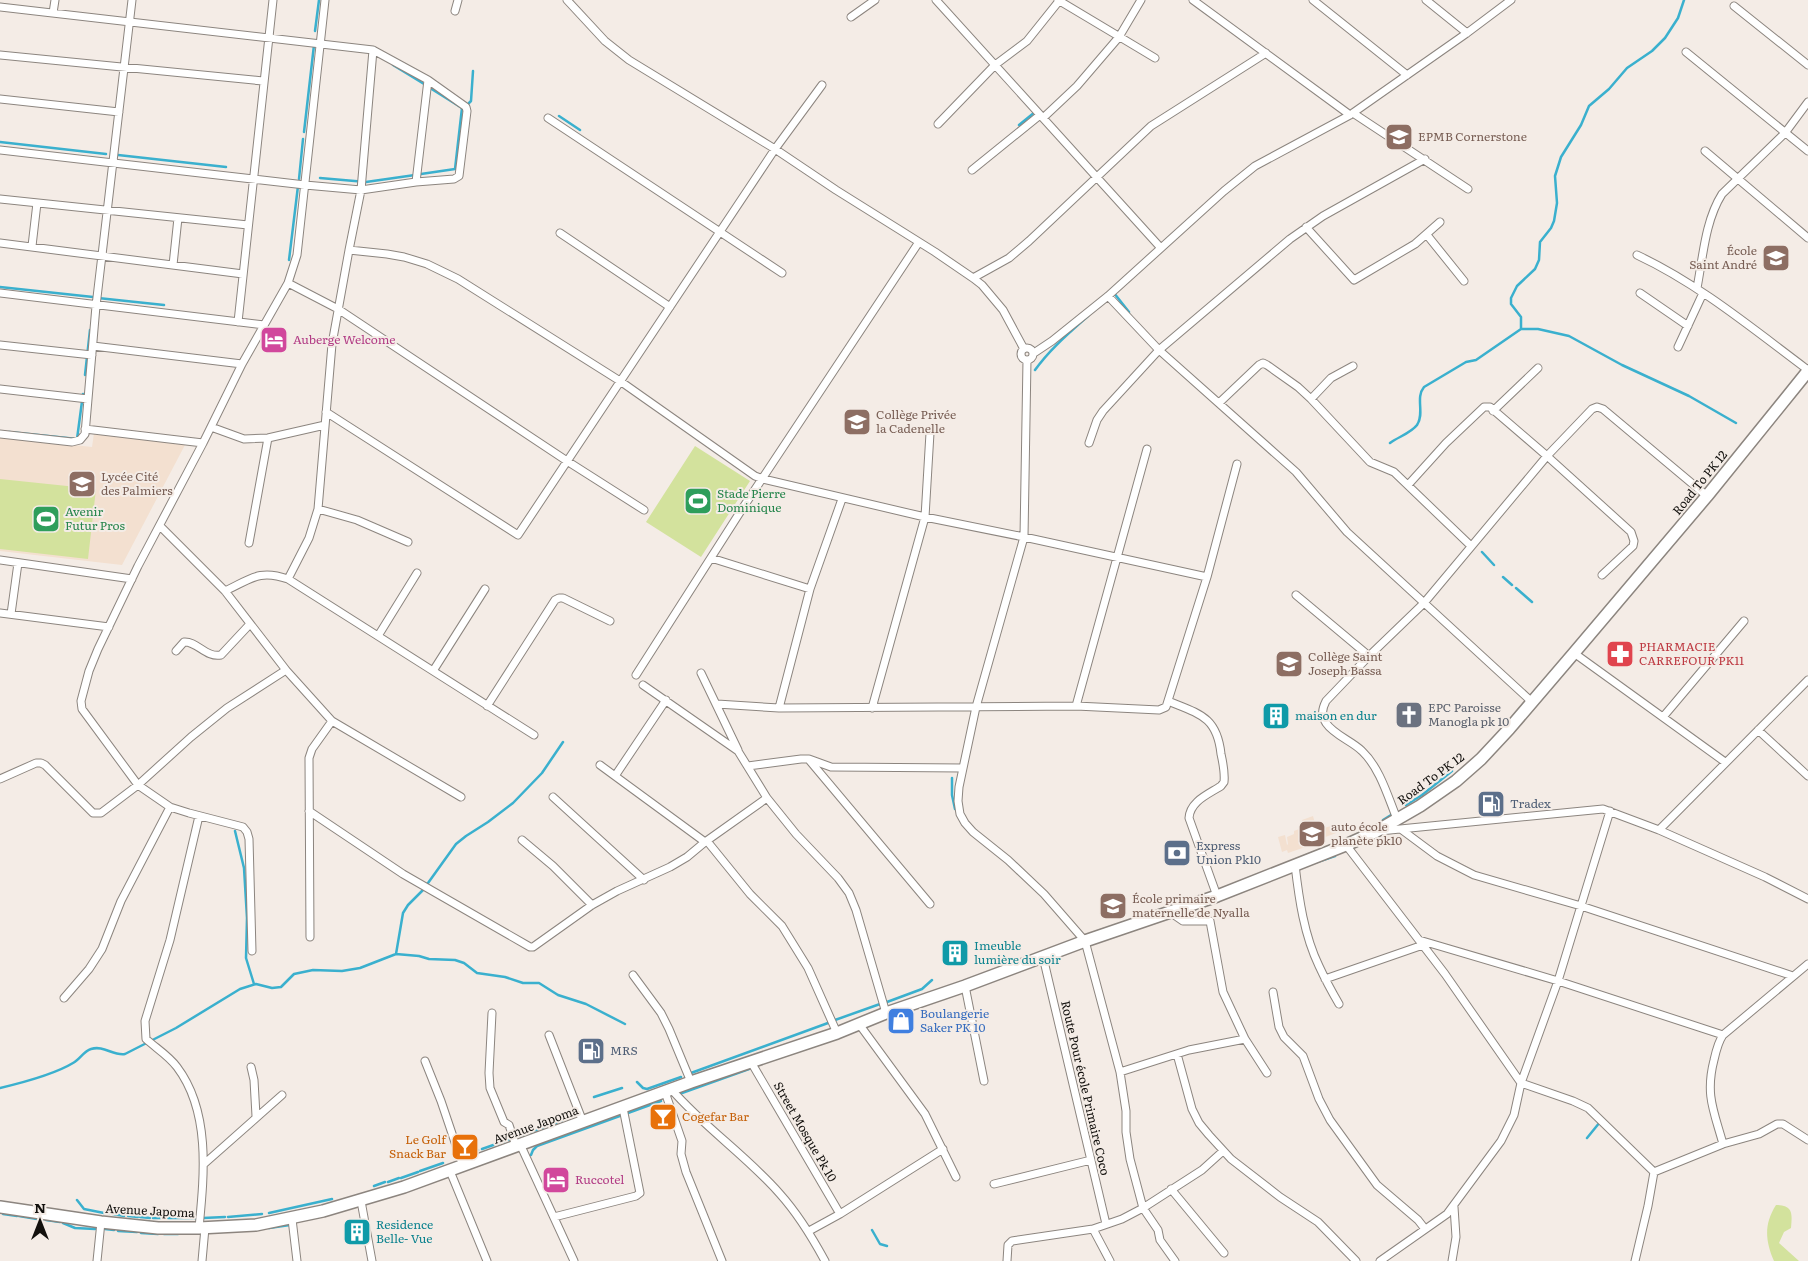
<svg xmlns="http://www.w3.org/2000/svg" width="1808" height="1261" viewBox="0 0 1808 1261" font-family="Literata,serif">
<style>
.education{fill:#f3e0d0}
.green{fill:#d3e29d}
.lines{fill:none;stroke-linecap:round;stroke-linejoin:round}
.stream{stroke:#3ab0ce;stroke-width:2.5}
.street-casing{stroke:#8c857f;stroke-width:9}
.primary-casing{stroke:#8c857f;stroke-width:14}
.street{stroke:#fff;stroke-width:7}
.primary{stroke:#fff;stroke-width:11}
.labels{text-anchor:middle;stroke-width:4;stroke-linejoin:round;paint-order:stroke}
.education-label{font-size:12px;fill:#785e54;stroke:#f4ece6;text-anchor:start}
.hotel-label{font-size:12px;fill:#b23c85;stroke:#f4ece6;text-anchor:start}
.street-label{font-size:12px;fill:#12100d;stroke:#f4ece6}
.leisure-label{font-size:12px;fill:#27864d;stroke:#f4ece6;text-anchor:start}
.health-label{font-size:12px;fill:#be3a42;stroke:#f4ece6;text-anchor:start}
.worship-label{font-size:12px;fill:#5b616d;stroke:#f4ece6;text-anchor:start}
.culture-label{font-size:12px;fill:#0d838f;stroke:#f4ece6;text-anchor:start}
.service-label{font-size:12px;fill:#4e5e75;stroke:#f4ece6;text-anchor:start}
.shop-label{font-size:12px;fill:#366cbe;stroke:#f4ece6;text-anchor:start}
.food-label{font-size:12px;fill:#c56008;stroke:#f4ece6;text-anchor:start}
</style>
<rect width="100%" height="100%" fill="#f4ece6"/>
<path class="education" d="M94,433L186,443L122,565L0,551V437L92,447Z
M1313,816L1317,830L1331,826L1332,829H1335L1336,833L1320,839V842L1288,853L1287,850L1282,852L1278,837L1285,835L1287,845L1288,844L1287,837L1294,834V831L1304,827L1302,820Z"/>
<path class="green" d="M695,446L750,481L701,557L646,522Z
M0,479L96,489L88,559L0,549Z
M1776,1205C1794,1205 1792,1215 1791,1228L1784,1232L1779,1243L1799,1261H1774C1765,1240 1764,1224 1776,1205Z"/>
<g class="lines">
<path class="stream" d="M315,31L319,0
M393,65L424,84
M469,103L471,101L473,71
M559,116L580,130
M1019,125L1035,112
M304,132L314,45
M0,142L106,154
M118,155L226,167
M421,174L455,169L462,108L430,88
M320,178L366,182L415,175
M299,179L303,139
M289,260L298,186
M0,287L93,297
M1114,293L1129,312
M98,298L164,305
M1521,329V317L1511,304V298L1517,286L1535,269L1539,260L1540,242L1551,228L1554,221L1557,203L1555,176L1561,157L1581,125L1589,106L1609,89L1627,68L1652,51L1665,38L1678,18L1684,0
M1035,370C1050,349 1069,333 1088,316
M85,375L90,330
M9,432L77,439L83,394
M1390,443C1398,437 1411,433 1417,425C1425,413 1415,398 1424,387L1466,362L1476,360L1521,329H1538L1569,336L1622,365L1689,396L1736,423
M1482,552L1494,565
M1503,577L1512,585
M1516,588L1532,602
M952,778V795L955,809
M1406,805L1422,795L1452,771
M1383,820L1391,815
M235,831L244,868L247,918L246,958L254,984
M1317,862L1335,856
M396,954L403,913L408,905L423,890L456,844L466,836L488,822L513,803L542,773L563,742
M887,1002L922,989L932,980
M835,1020L880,1004
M691,1073L828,1023
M637,1082L643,1088L647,1089L681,1077
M0,1088C21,1083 55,1074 73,1063C80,1059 84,1051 91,1049C104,1045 113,1056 125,1054L176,1028L240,989L256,984L272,988L281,987L294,974L313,970L342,971L360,968L396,954L419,956L429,959L455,960L464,963L477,973L505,977L523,983H539L558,995L586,1004L625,1024
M682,1093L749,1069
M594,1097L622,1088
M516,1137L566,1119L577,1113
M1587,1138L1600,1122
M503,1142L512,1138
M482,1149L499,1143
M465,1155L478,1150
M531,1155L533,1150L537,1146L661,1101
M420,1171L443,1163
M401,1178L418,1172
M388,1182L399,1178
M374,1186L385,1182
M77,1200L84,1209L104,1213
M108,1213L124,1216
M269,1213L332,1199
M3,1214L17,1216
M19,1216L43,1220
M128,1216L138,1217
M140,1217L150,1218
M228,1217L262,1214
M153,1218H164
M168,1218H196
M203,1218L225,1217
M46,1220L60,1222
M63,1223L75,1228L95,1229
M269,1228L290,1225
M105,1229L114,1230
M872,1230L880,1244L887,1246
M118,1231L137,1232
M141,1233L158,1234
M164,1234H178"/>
<defs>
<path id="street" d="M567,0L605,41L629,60L775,149L836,190L935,252L973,278L982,285L1003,310L1024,349
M936,0L1160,247
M1058,0L1155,58
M1193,0L1350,115
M1313,0L1407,75
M1426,0L1467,33
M1734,6L1808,65
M0,7L373,50L428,80L416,182
M455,11L458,0
M53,13L55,0
M851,17L875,0
M1686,52L1808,151
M0,55L263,81
M0,99L119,112
M1353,113L1468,189
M548,118L782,273
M1043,118L1077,86L1119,37L1141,0
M938,124L995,65L1027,41L1059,1
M0,150L305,185L361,190L416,182L454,179L459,176L467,111L466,107L428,80
M1705,151L1808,238
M972,170L1040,115
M0,199L248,225
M1306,227L1354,280L1415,244L1440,222
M560,233L670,307
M1427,235L1464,281
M0,243L243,274
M32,246L37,203
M349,250L361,190L373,50
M1637,255C1699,284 1753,329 1808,370
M173,265L178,218
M973,278L1009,258L1029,241L1151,126L1266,53
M288,283L338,309L567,461L644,510
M1697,288C1703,257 1705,221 1722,194L1785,133L1808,102
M0,293L264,325
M1640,293L1688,326
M1108,296L1159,350L1296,472L1347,532L1532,702
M238,322L273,0
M0,345L92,355
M93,346L242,364
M1678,347L1703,293
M1021 354a6 6 0 1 1 12 0a6 6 0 1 1-12 0Z
M1034,353L1052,341L1108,296L1224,191L1255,166L1350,115L1467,33L1511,0
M1027,360L1024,537L976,707L959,787L958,801L960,814L965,823L973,832L1008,860L1044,894L1085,941L1120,1072L1126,1111V1132L1130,1159L1143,1208L1158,1230L1160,1240L1175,1261
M0,389L88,399
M1311,399L1331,378L1353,366
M1219,403L1259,365L1263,363L1267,365L1298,387L1311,399L1370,462L1394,472L1471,546
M1493,411L1538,368
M326,412L518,535L775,149L822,85
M211,427L244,439L268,438L325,425
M85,429L203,443
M0,434L72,442L80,440L85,434L96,306L132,0
M1089,443L1097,420L1103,411L1159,350L1290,239L1323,216L1425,159
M1408,485L1446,443L1484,407H1490L1547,456L1631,532L1634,541L1633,546L1602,575
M842,499L810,589L779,708L1076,706L1159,710L1166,707L1207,577L1237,464
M318,509L357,520L408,542
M160,526L225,591L286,670L332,721L461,797
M249,543L268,438
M711,558L810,589
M0,560L132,579
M288,579L309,538L318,509L332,344L349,250L387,254L404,257L427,264L458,279L620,381L755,476L763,479L925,517L1024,537L1207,577
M225,591C251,579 259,569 288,579L534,735
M1296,595L1369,656
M0,613L109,627
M11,614L18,563
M378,636L417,573
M176,651L184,642C197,641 206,658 221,655L250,624
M1574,653L1725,762
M433,671L485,589
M701,673L738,750
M636,675L744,506L919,242
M643,685L738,751L767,798L796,834L838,878L849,893L856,910L886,1013
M1168,701C1200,714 1217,717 1221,754C1223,763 1225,773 1224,782L1221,786C1209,794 1190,801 1189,818L1217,896
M717,704L779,708
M487,706L555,600L559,598H563L610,621
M1076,706L1147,449
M872,708L925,517L930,433
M1663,717L1744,621
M1758,730L1808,776
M810,761L930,904
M600,765L705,842
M748,766L801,759H809L831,767L963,768
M615,776L666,700
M0,779L36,763H41L45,765L93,813H101L138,785L191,737L227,708L286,670
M553,797L644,880
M309,811L403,874L530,947H533L592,905L617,891L670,867L687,857L705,842L767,798
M1397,819C1388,797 1380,768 1362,751C1352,741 1334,735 1326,723C1321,715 1322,709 1326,701L1369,656L1424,603L1547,456L1592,409L1597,407L1603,409L1707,496
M1402,830L1437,856L1474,875L1581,906L1793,976
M1659,830L1808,680
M1380,831L1603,809L1659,830L1765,877L1808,899
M522,840L553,866L592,905
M707,841L750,894L782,926L808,968L837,1033
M1346,845L1445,974L1521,1083L1573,1101L1588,1108L1654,1172L1648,1206L1635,1261
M1295,865C1299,899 1304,935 1319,966C1325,979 1332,992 1339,1004
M1170,912L1183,921H1210L1223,992L1245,1039L1267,1073
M310,937L309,758L312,749L332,721
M1419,940L1558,981L1723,1035
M252,951L249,839L247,832L243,827L189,813L170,807L138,785L82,709L81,701L89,671L98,649L138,566L203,443L242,364L288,283L297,255L325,0
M1043,957L1106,1224
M633,975L661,1013L669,1029L691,1082
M1325,979L1423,945
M965,986L984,1081
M1273,992L1279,1027L1284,1037L1303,1056L1319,1099L1330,1120L1377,1185L1418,1220L1425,1229
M64,998L89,969L102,949L121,901L170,807
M492,1013L489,1073L490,1088L504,1122L509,1125L516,1146
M859,1024L925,1114L956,1177
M549,1035L583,1122
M1177,1054L1192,1109L1199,1123L1209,1135L1231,1159L1280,1197L1318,1222L1356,1261
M425,1061L441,1101L463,1166
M751,1062L840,1214
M251,1067L254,1080L256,1116
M1120,1072L1189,1050L1245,1039
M672,1090C705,1128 747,1156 780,1194C798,1214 812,1237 825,1261
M665,1092L682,1141L681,1154L686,1172L722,1261
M520,1144L574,1261
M1723,1144C1714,1111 1705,1095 1714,1060C1716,1051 1718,1042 1723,1035L1808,964
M204,1164L282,1095
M450,1171L487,1261
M1654,1172L1723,1144L1759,1134L1777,1124H1783L1808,1140
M994,1184L1091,1160
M1171,1189L1224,1253
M361,1201L372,1261
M554,1217L636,1196L640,1193L623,1108
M292,1219L297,1261
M199,1228C204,1176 211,1112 177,1067C169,1056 156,1048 146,1039L145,1021L170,940L199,816
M1093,1229L1110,1261
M809,1231L840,1214L943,1149
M97,1261L101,1222
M202,1261L205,1228
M1007,1261L1008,1245L1012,1241L1093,1229L1122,1219L1143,1208L1202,1170L1223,1151
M1380,1261L1447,1214L1501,1141L1514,1115L1521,1083L1558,981L1610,811
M1452,1261L1456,1237L1454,1207"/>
<path id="primary" d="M0,1207L101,1222L158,1228H199L256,1225L323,1211L404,1187L691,1082L837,1033L886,1013L965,986L1085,941L1217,896L1346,845L1375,832L1420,806L1456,781L1481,759L1509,729L1574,653L1707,496L1808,371"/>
</defs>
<use href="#street" class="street-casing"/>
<use href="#primary" class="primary-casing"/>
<use href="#street" class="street"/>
<use href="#primary" class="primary"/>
</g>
<defs>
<symbol id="school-square" viewBox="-11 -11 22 22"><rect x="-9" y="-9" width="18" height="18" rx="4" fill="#8d6e63" stroke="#f4ece6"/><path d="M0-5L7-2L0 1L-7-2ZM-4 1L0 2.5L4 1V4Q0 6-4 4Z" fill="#fff"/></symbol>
<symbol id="hotel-square" viewBox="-11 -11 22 22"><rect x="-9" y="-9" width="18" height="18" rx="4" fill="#d1479c" stroke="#f4ece6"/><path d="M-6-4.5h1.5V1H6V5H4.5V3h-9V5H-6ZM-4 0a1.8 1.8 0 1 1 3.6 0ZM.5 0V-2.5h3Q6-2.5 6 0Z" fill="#fff"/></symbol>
<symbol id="stadium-square" viewBox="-11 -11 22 22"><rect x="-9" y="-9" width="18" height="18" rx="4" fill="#2e9e5b" stroke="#f4ece6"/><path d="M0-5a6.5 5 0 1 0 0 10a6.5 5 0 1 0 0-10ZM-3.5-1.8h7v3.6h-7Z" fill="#fff"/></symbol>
<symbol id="pharmacy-square" viewBox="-11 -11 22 22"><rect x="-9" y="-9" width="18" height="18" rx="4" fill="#e0444e" stroke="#f4ece6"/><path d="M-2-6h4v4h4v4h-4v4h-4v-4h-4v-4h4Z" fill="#fff"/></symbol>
<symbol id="church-square" viewBox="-11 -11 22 22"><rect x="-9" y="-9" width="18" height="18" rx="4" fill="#6b7280" stroke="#f4ece6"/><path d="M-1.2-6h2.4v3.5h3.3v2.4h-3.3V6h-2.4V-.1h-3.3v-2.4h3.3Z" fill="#fff"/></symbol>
<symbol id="building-square" viewBox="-11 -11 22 22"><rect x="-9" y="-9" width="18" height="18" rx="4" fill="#0f9aa8" stroke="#f4ece6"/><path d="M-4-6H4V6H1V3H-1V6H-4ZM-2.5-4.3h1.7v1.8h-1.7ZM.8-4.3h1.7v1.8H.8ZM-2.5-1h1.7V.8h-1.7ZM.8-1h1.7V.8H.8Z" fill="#fff"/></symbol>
<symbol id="fuel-square" viewBox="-11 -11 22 22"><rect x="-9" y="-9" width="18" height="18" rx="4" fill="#5c6f8a" stroke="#f4ece6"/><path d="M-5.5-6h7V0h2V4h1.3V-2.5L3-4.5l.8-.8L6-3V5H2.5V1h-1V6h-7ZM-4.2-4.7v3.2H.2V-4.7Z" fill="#fff"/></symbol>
<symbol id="bank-square" viewBox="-11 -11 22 22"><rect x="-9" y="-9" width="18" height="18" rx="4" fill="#5c6f8a" stroke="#f4ece6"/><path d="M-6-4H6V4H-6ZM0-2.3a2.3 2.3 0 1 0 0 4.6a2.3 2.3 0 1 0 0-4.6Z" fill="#fff"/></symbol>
<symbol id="shop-square" viewBox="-11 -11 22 22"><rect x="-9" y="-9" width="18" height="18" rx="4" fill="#3f7fe0" stroke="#f4ece6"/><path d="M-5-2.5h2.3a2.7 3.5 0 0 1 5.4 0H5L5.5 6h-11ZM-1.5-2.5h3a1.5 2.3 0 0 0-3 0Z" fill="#fff"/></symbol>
<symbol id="bar-square" viewBox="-11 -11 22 22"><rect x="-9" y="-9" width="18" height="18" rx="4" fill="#e8710a" stroke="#f4ece6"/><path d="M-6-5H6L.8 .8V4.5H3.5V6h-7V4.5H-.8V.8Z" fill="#fff"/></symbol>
</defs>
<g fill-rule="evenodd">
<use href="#school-square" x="1383" y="121" width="32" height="32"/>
<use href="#school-square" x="1760" y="242" width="32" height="32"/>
<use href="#hotel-square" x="258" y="324" width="32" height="32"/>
<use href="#school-square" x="841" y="406" width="32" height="32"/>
<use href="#school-square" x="66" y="468" width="32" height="32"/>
<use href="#stadium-square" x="682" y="485" width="32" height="32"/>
<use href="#stadium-square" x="30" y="503" width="32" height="32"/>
<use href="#pharmacy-square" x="1604" y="638" width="32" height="32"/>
<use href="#school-square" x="1273" y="648" width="32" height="32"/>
<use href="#church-square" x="1393" y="699" width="32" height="32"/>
<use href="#building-square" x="1260" y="700" width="32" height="32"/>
<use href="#fuel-square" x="1475" y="788" width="32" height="32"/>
<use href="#school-square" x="1296" y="818" width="32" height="32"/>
<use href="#bank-square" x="1161" y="837" width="32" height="32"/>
<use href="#school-square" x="1097" y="890" width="32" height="32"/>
<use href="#building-square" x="939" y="937" width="32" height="32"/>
<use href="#shop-square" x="885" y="1005" width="32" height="32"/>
<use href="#fuel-square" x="575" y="1035" width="32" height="32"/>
<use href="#bar-square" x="647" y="1101" width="32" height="32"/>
<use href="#bar-square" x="449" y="1131" width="32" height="32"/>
<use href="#hotel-square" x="540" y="1164" width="32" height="32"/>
<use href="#building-square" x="341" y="1216" width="32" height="32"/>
</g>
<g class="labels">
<g class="education-label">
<text x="1418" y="141">EPMB Cornerstone</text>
<text x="1757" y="255" text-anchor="end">École<tspan x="1757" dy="14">Saint André</tspan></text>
<text x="876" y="419">Collège Privée<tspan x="876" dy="14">la Cadenelle</tspan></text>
<text x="101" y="481">Lycée Cité<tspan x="101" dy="14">des Palmiers</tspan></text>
<text x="1308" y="661">Collège Saint<tspan x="1308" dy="14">Joseph Bassa</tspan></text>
<text x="1331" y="831">auto école<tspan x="1331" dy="14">planète pk10</tspan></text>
<text x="1132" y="903">École primaire<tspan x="1132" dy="14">maternelle de Nyalla</tspan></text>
</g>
<g class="hotel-label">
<text x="293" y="344">Auberge Welcome</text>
<text x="575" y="1184">Ruccotel</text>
</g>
<g class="street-label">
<text transform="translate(1700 483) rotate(-51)" y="4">Road To PK 12</text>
<text transform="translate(1431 779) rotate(-36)" y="4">Road To PK 12</text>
<text transform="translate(1085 1088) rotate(77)" y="4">Route Pour école Primaire Coco</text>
<text transform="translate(536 1125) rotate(-20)" y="4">Avenue Japoma</text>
<text transform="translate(805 1132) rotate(60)" y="4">Street Mosque Pk 10</text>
<text transform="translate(150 1211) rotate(3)" y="4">Avenue Japoma</text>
</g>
<g class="leisure-label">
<text x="717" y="498">Stade Pierre<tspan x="717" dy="14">Dominique</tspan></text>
<text x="65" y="516">Avenir<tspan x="65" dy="14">Futur Pros</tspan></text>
</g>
<g class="health-label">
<text x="1639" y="651">PHARMACIE<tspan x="1639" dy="14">CARREFOUR PK11</tspan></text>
</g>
<g class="worship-label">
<text x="1428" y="712">EPC Paroisse<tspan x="1428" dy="14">Manogla pk 10</tspan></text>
</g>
<g class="culture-label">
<text x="1295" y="720">maison en dur</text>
<text x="974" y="950">Imeuble<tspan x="974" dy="14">lumière du soir</tspan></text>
<text x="376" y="1229">Residence<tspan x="376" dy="14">Belle- Vue</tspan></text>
</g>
<g class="service-label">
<text x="1510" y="808">Tradex</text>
<text x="1196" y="850">Express<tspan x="1196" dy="14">Union Pk10</tspan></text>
<text x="610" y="1055">MRS</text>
</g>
<g class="shop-label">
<text x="920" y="1018">Boulangerie<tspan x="920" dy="14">Saker PK 10</tspan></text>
</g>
<g class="food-label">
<text x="682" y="1121">Cogefar Bar</text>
<text x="446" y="1144" text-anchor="end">Le Golf<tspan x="446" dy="14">Snack Bar</tspan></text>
</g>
</g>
<g transform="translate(40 1221)" stroke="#f4ece6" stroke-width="4" paint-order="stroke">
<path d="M0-4L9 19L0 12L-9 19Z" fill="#12100d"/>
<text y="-8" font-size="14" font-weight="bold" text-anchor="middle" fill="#12100d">N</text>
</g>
</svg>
